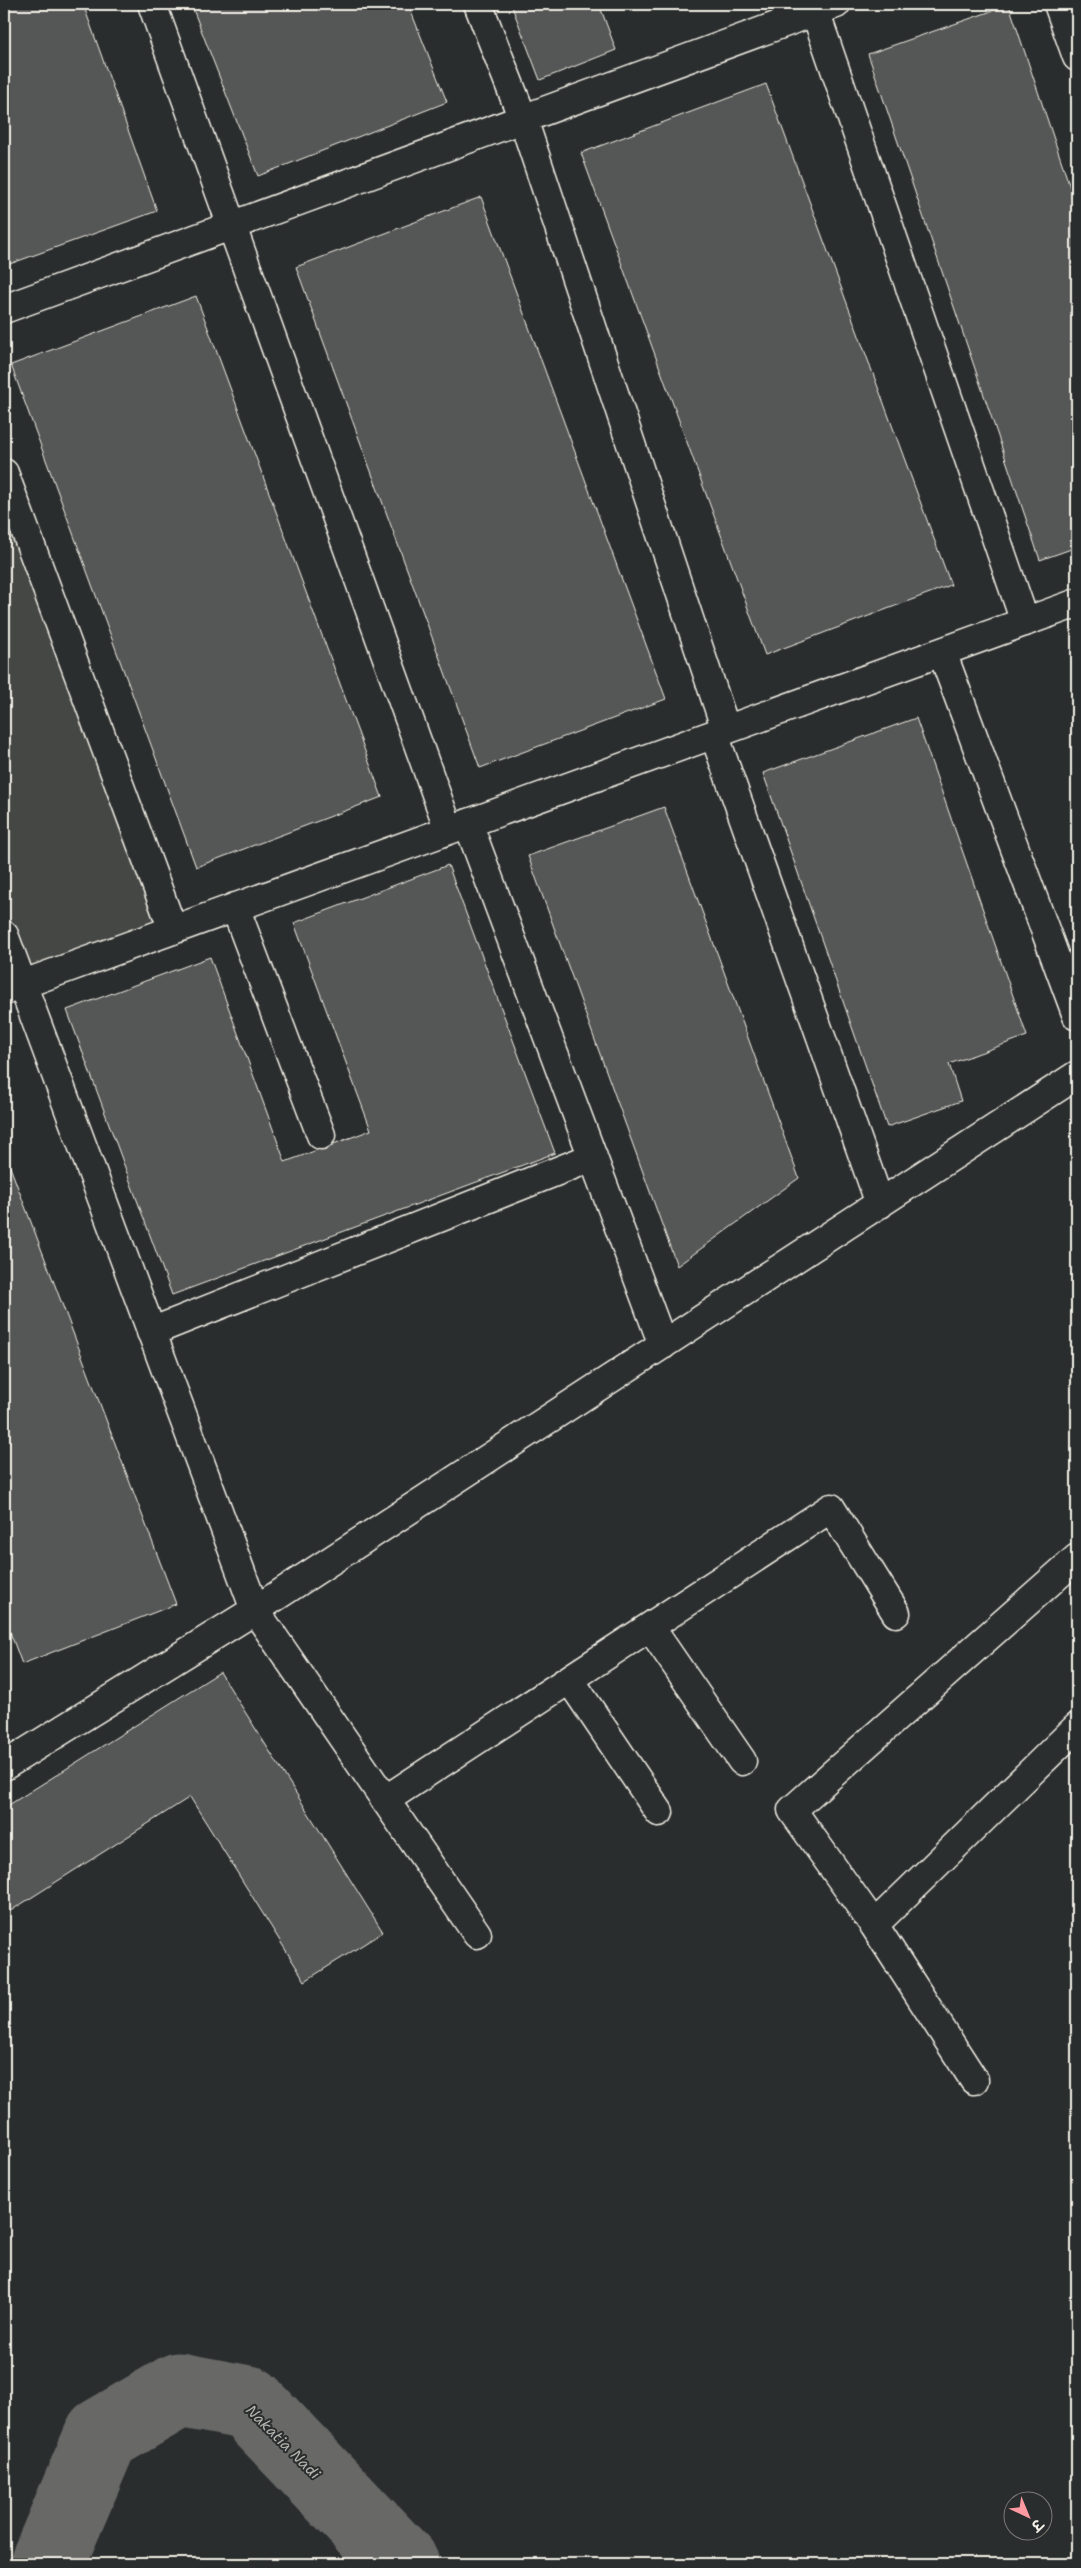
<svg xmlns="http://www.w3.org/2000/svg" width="1081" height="2568" viewBox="0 0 1081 2568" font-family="'Shantell Sans','Playpen Sans Deva',sans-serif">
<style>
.green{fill:#444645;stroke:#9c9c96}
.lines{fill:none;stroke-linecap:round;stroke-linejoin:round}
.river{stroke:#676866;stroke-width:75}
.building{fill:#555756;stroke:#f4f1e8}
.minor-casing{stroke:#f4f1e8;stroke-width:31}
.minor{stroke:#2a2d2e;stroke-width:28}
.labels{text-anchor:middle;stroke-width:4;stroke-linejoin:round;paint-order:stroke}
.water-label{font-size:15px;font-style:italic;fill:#b5b3ae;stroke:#2a2d2e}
</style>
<rect width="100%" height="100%" fill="#2a2d2e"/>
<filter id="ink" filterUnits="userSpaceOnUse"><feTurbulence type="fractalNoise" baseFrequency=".02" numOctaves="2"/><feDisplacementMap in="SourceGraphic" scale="10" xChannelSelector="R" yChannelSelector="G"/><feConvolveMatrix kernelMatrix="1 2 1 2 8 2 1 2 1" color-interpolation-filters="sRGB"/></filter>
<g filter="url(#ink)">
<path class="green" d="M4,473L173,930L22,984L4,935Z"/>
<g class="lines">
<path class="river" d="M47,2564L102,2435L179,2390L249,2403L402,2564"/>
</g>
<path class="building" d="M4,4H83L157,211L4,266Z
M191,4H408L447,102L258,176Z
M511,4H599L616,50L540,80Z
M1009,5L1077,208V547L1040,560L868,54Z
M766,84L951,585L765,655L581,153Z
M481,197L666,699L480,768L296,267Z
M196,296L382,797L196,867L11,365Z
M916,718L1027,1036L949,1064L961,1101L887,1127L763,773Z
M664,807L799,1178L677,1266L528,856Z
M448,865L555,1153L172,1295L67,1010L210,957L285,1162L371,1130L294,923Z
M4,1151L176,1604L22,1664L4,1616Z
M220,1672L383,1932L305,1981L190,1797L4,1915V1808Z"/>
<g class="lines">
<defs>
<path id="minor" d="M152,4L449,830
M478,4L523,119L726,730
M1058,4L1077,57
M815,11L1025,622
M4,309L836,4
M4,473L173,930
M942,652L1077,1016
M714,734L880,1204
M468,823L663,1345
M235,907L321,1135
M4,935L255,1610L477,1934
M4,991L1077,603
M151,1332L593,1157
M1077,1558L792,1810L874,1925L1077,1727
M650,1627L742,1761
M570,1680L659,1812
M4,1766L255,1610L1077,1075
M385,1800L831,1508L896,1613
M874,1925L974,2080"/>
</defs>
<use href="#minor" class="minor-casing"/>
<use href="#minor" class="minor"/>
</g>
</g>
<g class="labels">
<g class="water-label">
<text transform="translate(283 2442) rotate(45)" y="5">Nakatia Nadi</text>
</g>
</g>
<rect width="1081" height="2568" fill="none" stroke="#2a2d2e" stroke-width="20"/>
<rect x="10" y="10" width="1061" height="2548" fill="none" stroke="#f4f1e8" stroke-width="2" filter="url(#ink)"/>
<g transform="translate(1028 2516) rotate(136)"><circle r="24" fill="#2a2d2e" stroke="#7b7b78"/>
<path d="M0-4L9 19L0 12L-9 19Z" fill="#ff9aa2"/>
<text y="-8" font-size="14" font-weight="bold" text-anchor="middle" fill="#f4f1e8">उ</text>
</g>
</svg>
